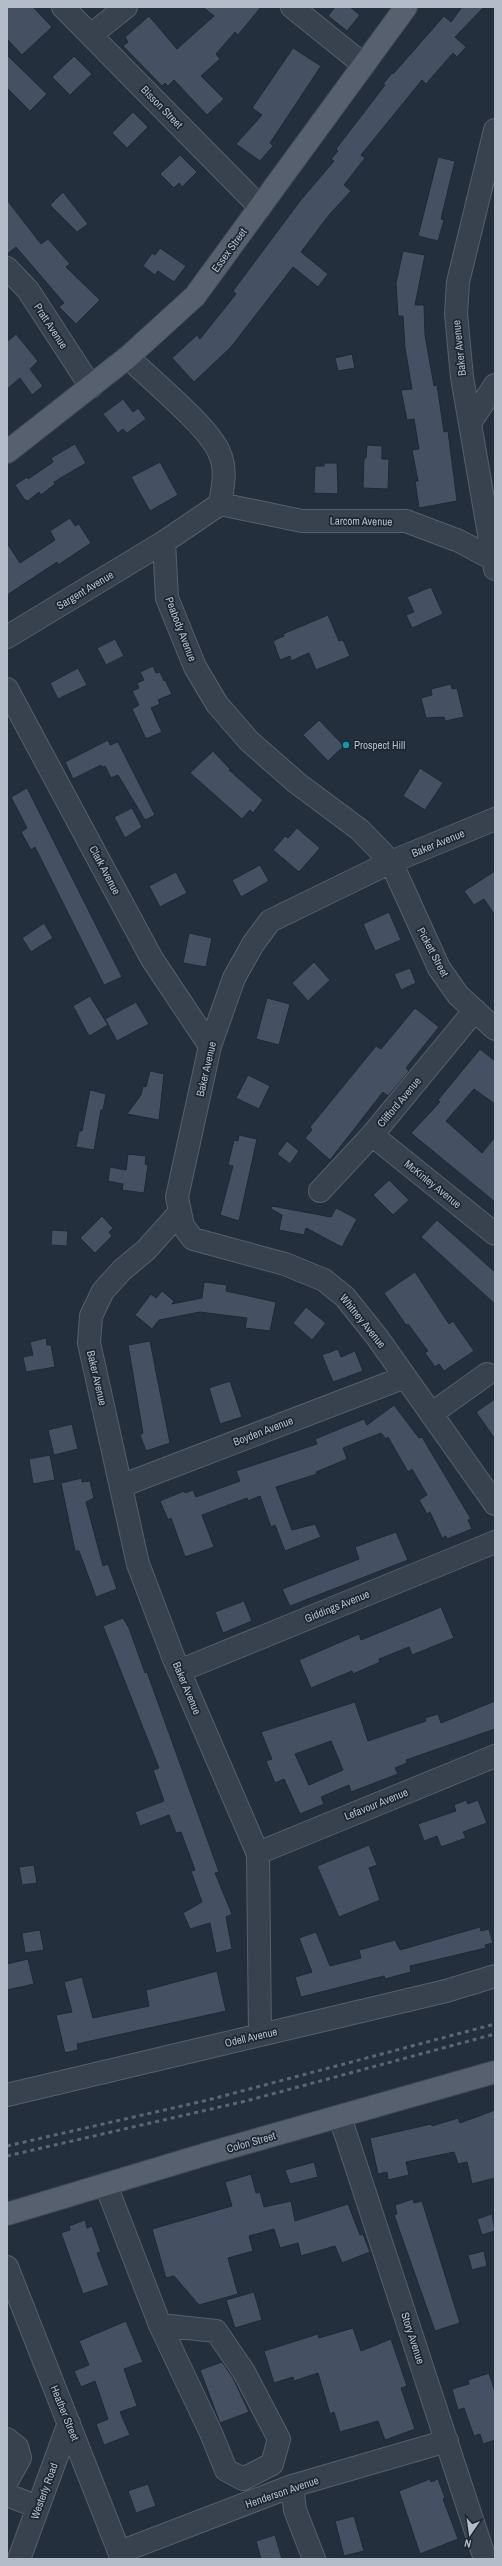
<svg xmlns="http://www.w3.org/2000/svg" width="502" height="2566" viewBox="0 0 502 2566" font-family="'Archivo Narrow',sans-serif">
<style>
.building{fill:#455162;stroke:#1f2835;fill-rule:evenodd}
.lines{fill:none;stroke-linecap:round;stroke-linejoin:round}
.minor-casing{stroke:#565f6c;stroke-width:24}
.major-casing{stroke:#414a57;stroke-width:24}
.minor{stroke:#38414e;stroke-width:22}
.major{stroke:#56606e;stroke-width:22}
.rail{stroke:#5a6575;stroke-width:3;stroke-dasharray:4 4;stroke-linecap:butt}
.culture-dot{fill:#0f9aa8;stroke:#1d2633;stroke-width:1.5}
.labels{text-anchor:middle;stroke-width:3.5;stroke-linejoin:round;paint-order:stroke}
.street-label{font-size:11px;fill:#b4bcc9;stroke:#1d2633}
.poi-label{font-size:11px;fill:#b4bcc9;stroke:#1d2633;text-anchor:start}
</style>
<rect width="100%" height="100%" fill="#242f3e"/>
<path class="building" d="M7,7H33L52,27L22,55L7,39Z
M203,7H261L238,35L235,32L216,54L220,59L201,76L224,99L207,115L174,80L168,86L165,83L162,86L123,46L128,42L125,37L149,16L177,49L214,16Z
M335,7H350L360,15L347,31L328,16Z
M462,7H484L455,37L466,47L457,57L453,53L426,84L422,80L361,155L365,158L344,185L351,191L329,215L301,252L328,274L318,287L293,267L231,347L194,382L172,358L197,335L200,339L236,294L233,291L300,201L334,161L331,159L338,151L336,149L385,85L383,84L392,73L393,74L444,16L451,22Z
M293,48L321,66L270,143L273,146L260,161L236,144L262,115L252,108Z
M7,55L47,94L30,111L7,88Z
M74,56L92,74L70,95L52,77Z
M133,112L148,127L127,148L112,133Z
M180,155L197,172L182,187L179,183L174,188L160,174Z
M438,157L455,161L441,219L444,220L438,241L418,236Z
M63,192L88,224L77,232L50,205Z
M7,200L41,244L48,239L70,264L66,267L100,300L76,324L59,307L64,303L16,247L7,254Z
M160,248L186,266L174,282L158,271L155,275L143,266L152,253L155,255Z
M403,251L425,255L415,305H424L425,335L434,386L437,385L444,432L448,431L457,501L419,508L415,481H418L412,450L419,449L414,419L407,420L401,390L412,389L405,348L403,316H398L396,283Z
M16,334L38,361L30,369L43,386L32,395L20,378L7,389V342Z
M352,354L355,368L338,371L335,358Z
M123,399L133,412L138,408L146,419L127,433L123,429L118,433L103,414Z
M75,444L86,463L54,482L55,484L41,495L39,492L28,501L24,499L15,485L27,477L28,479L53,462L51,458Z
M367,445L382,446V459H389L388,489L363,488L364,458H366Z
M160,462L178,495L150,511L131,477Z
M324,463H337L338,494L314,493L315,466H324Z
M70,518L75,526L79,524L91,543L58,565L57,562L7,595V543L20,563L55,540L50,531Z
M431,587L443,614L412,628L406,615L414,612L407,597Z
M328,615L339,641L343,640L350,656L316,670L309,653L291,661L290,656L280,660L273,641L284,636L283,634Z
M115,639L124,656L106,665L97,648Z
M153,666L156,673L160,672L164,681L165,680L172,694L158,700L160,704L151,708L162,732L146,739L132,709L139,705L132,691L139,688L137,683L144,680L140,672Z
M78,668L87,685L58,699L50,683Z
M451,684L452,689L457,688L464,717L445,721L444,717L426,718L421,698L432,695L431,689Z
M319,720L344,746L328,761L303,735Z
M108,740L110,745L118,742L155,815L145,820L118,775L111,778L105,766L102,767L101,765L73,779L65,762Z
M213,751L230,769L229,770L263,800L253,813L250,810L242,819L190,773Z
M420,768L443,783L425,810L403,796Z
M27,788L122,977L104,985L35,847L31,850L21,832L27,828L11,797Z
M132,808L142,827L125,838L114,817Z
M297,828L320,848L299,872L273,850L285,836L288,838Z
M260,865L269,881L241,897L232,880Z
M495,871V915L484,899L474,905L464,891Z
M176,872L187,893L160,907L149,886Z
M389,912L401,940L375,951L363,924Z
M44,923L53,938L31,952L22,938Z
M189,933L212,938L206,967L183,963Z
M314,962L330,980L308,1001L292,983Z
M410,968L416,983L401,990L394,974Z
M90,996L108,1025L89,1036L73,1006Z
M267,998L290,1004L279,1045L256,1039Z
M136,1002L149,1024L117,1041L105,1019Z
M415,1008L439,1027L406,1068L409,1071L388,1096L383,1092L330,1160L305,1138L312,1130L310,1127L376,1046L381,1049Z
M480,1049L495,1061V1104L474,1089L446,1121L482,1153L495,1137V1202L411,1133L440,1102L438,1100Z
M150,1071L164,1074L159,1120L127,1114L141,1095L143,1086L146,1087Z
M248,1075L270,1086L259,1109L236,1098Z
M90,1090L106,1094L103,1110H101L94,1150L76,1147L79,1131H82Z
M239,1135L257,1139L239,1221L220,1215L233,1166L228,1165L234,1140L238,1141Z
M287,1141L299,1151L290,1164L277,1154Z
M128,1154L146,1156L145,1164L148,1165L144,1193L122,1190L123,1184L108,1181L110,1167L126,1170Z
M389,1180L409,1200L393,1215L373,1195Z
M272,1206L331,1217L336,1208L357,1219L342,1247L306,1228L304,1235L279,1230L282,1215L271,1209Z
M102,1216L113,1228L109,1232L112,1236L95,1253L80,1238Z
M437,1220L495,1272V1304L421,1237Z
M52,1230L68,1231L67,1246L51,1245Z
M415,1272L449,1324L453,1321L474,1351L444,1371L439,1364L435,1367L425,1353L428,1351L408,1324L406,1325L384,1293Z
M204,1282L227,1285L226,1291L276,1302L270,1331L245,1328L247,1318L200,1312L159,1320L152,1329L135,1315L151,1294L156,1298L162,1291L174,1301L172,1304L202,1298Z
M306,1307L326,1323L312,1340L293,1323Z
M46,1338L47,1345H51L55,1367L26,1372L23,1357L33,1355L30,1342Z
M150,1341L170,1443L146,1451L140,1435L143,1433L128,1345Z
M338,1349L341,1357L355,1351L363,1371L333,1382L322,1355Z
M230,1381L242,1417L220,1424L209,1388Z
M495,1399V1439L476,1412Z
M394,1405L419,1438L422,1437L471,1519L468,1520L472,1529L447,1539L446,1536L442,1538L430,1512L427,1514L419,1500L427,1495L412,1469L408,1472L388,1437L386,1439L381,1433L343,1448L347,1459L316,1472L317,1474L276,1487L292,1530L315,1524L321,1537L285,1551L275,1525L271,1527L260,1496L248,1501L247,1498L202,1515L214,1547L185,1557L171,1518L168,1520L160,1501L184,1491L185,1493L193,1490L196,1497L240,1481L236,1471L317,1444L315,1439L364,1419L367,1425Z
M72,1424L78,1449L54,1455L48,1430Z
M50,1455L55,1480L33,1484L29,1459Z
M82,1478V1482L90,1481L94,1498L86,1502L103,1566L108,1564L117,1589L96,1597L79,1551H75L61,1483Z
M396,1532L408,1560L290,1606L282,1589L359,1559L355,1547Z
M244,1601L252,1621L223,1633L215,1612Z
M441,1607L454,1638L412,1655L409,1647L379,1659L380,1662L353,1674L352,1671L311,1688L299,1660L359,1634L361,1640Z
M123,1618L129,1628L145,1673L147,1672L219,1872L215,1873L232,1914L226,1917L232,1949L216,1953L210,1923L190,1929L183,1913L202,1902L191,1871L195,1870L181,1832L176,1833L169,1815L140,1826L135,1812L164,1801L153,1770L159,1768L155,1758L103,1626Z
M495,1701V1729L406,1760L407,1763L395,1768L398,1774L351,1792L349,1785L321,1797L324,1804L300,1814L284,1779L275,1783L266,1761L272,1759L261,1732L355,1702L368,1741L426,1721L425,1718L438,1714L441,1723ZM331,1741L343,1770L309,1785L295,1754Z
M466,1800L468,1804L478,1800L487,1823L463,1832L466,1838L441,1847L437,1836L424,1841L418,1824L456,1811L454,1805Z
M369,1845L377,1865L369,1868L380,1900L339,1917L317,1866Z
M34,1865L37,1883L22,1885L19,1867Z
M480,1927L481,1931L489,1929L493,1943L485,1945L486,1948L410,1966L411,1972L385,1979L384,1976L301,1997L295,1977L312,1972L299,1938L316,1932L330,1966L361,1958L359,1950L395,1940L400,1950Z
M40,1930L44,1950L25,1953L22,1933Z
M28,1959L34,1984L7,1990V1964Z
M217,1971L226,2011L77,2044L78,2050L65,2053L56,2015L72,2012L64,1982L82,1977L93,2018L149,2006L146,1990Z
M495,2110V2178L472,2184L467,2162L458,2164L454,2152L406,2162L409,2175L388,2180L387,2172L378,2174L370,2138L431,2124L432,2126L458,2118L460,2123Z
M314,2162L318,2177L290,2184L285,2170Z
M251,2174L256,2193L260,2192L264,2207L291,2201L295,2221L348,2204L360,2235L363,2234L370,2252L342,2263L335,2246L301,2256L298,2243L280,2248L274,2229L249,2236L253,2251L228,2258L238,2294L199,2305L174,2276L166,2278L152,2229L232,2206L225,2182Z
M413,2199L414,2203L422,2201L460,2323L435,2331L394,2215L397,2214L395,2205Z
M492,2214L495,2231L482,2235L477,2219Z
M85,2220L87,2228L92,2226L101,2252L97,2253L109,2285L83,2294L61,2233L70,2230L69,2226Z
M484,2251L487,2266L472,2270L468,2255Z
M254,2292L262,2320L235,2328L226,2300Z
M126,2321L143,2362L124,2369L137,2406L120,2412L130,2435L104,2445L96,2424L108,2419L95,2381L81,2387L74,2371L89,2365L79,2341Z
M353,2328L361,2351L391,2339L407,2386L401,2388L415,2429L385,2440L378,2421L340,2432L334,2412L330,2414L318,2373L294,2381L293,2377L274,2383L264,2351L318,2334L319,2338Z
M222,2362L233,2378L249,2412L220,2423L200,2370Z
M489,2373L495,2392V2440L483,2444L480,2434L474,2436L464,2408L458,2410L452,2389L469,2384L468,2380Z
M430,2479L431,2482L438,2479L445,2498L443,2499L458,2539L420,2554L399,2491Z
M148,2484L156,2506L136,2513L128,2491Z
M354,2516L364,2551L344,2556L335,2521Z
M275,2535L282,2559H261L256,2541Z"/>
<g class="lines">
<defs>
<path id="minor" d="M63,7L260,207
M292,7L364,65
M91,35L126,7
M495,130L458,282L456,314L462,377L495,569
M7,268L28,290L91,387
M128,357C151,380 207,425 219,452C227,469 223,487 220,504L164,542L167,598L195,667L217,704L249,741L297,783L360,830L391,862L439,968L458,995L495,1029
M470,423L495,385
M220,504L302,521H406L459,541L493,559L495,558
M7,637L164,542
M7,689L152,959L210,1046
M372,1135L495,1234
M320,1191L372,1135L475,1010
M180,1212L183,1226L193,1239L285,1264L324,1280L345,1297L377,1337L495,1504
M431,1414L487,1374
M121,1486L405,1377
M179,1671L495,1542
M258,1853L495,1756
M260,2035L258,1854L174,1659L138,1564L89,1343L91,1316L103,1291L122,1270L146,1250L180,1212L177,1197L210,1046L234,978L253,944L270,921L391,862L495,819
M7,2095L446,1991L495,1976
M340,2117L485,2559
M106,2185L160,2325L216,2331L244,2372L279,2439L272,2464L243,2479L226,2470L211,2433L160,2325
M7,2267L122,2559
M7,2439L17,2447L20,2458L7,2481
M292,2486L295,2510L314,2559
M7,2495L38,2507
M120,2552L292,2486L447,2441
M19,2559L69,2423"/>
<path id="major" d="M7,452L128,357L195,296L406,7
M7,2214L210,2153L495,2072"/>
</defs>
<use href="#minor" class="minor-casing"/>
<use href="#major" class="major-casing"/>
<use href="#minor" class="minor"/>
<use href="#major" class="major"/>
<path class="rail" d="M7,2146L208,2100L495,2024
M7,2156L246,2101L495,2034"/>
</g>
<circle class="culture-dot" cx="346" cy="745" r="4"/>
<g class="labels">
<g class="street-label">
<text transform="translate(162 107) rotate(46)" y="4">Bisson Street</text>
<text transform="translate(229 250) rotate(-54)" y="4">Essex Street</text>
<text transform="translate(51 326) rotate(57)" y="4">Pratt Avenue</text>
<text transform="translate(459 348) rotate(-96)" y="4">Baker Avenue</text>
<text transform="translate(361 521) rotate(1)" y="4">Larcom Avenue</text>
<text transform="translate(85 590) rotate(-31)" y="4">Sargent Avenue</text>
<text transform="translate(181 629) rotate(69)" y="4">Peabody Avenue</text>
<text transform="translate(438 843) rotate(-22)" y="4">Baker Avenue</text>
<text transform="translate(105 870) rotate(62)" y="4">Clark Avenue</text>
<text transform="translate(433 952) rotate(62)" y="4">Pickett Street</text>
<text transform="translate(206 1069) rotate(-77)" y="4">Baker Avenue</text>
<text transform="translate(399 1102) rotate(-50)" y="4">Clifford Avenue</text>
<text transform="translate(433 1184) rotate(39)" y="4">McKinley Avenue</text>
<text transform="translate(363 1321) rotate(51)" y="4">Whitney Avenue</text>
<text transform="translate(97 1378) rotate(77)" y="4">Baker Avenue</text>
<text transform="translate(263 1431) rotate(-21)" y="4">Boyden Avenue</text>
<text transform="translate(337 1606) rotate(-22)" y="4">Giddings Avenue</text>
<text transform="translate(187 1688) rotate(67)" y="4">Baker Avenue</text>
<text transform="translate(376 1804) rotate(-22)" y="4">Lefavour Avenue</text>
<text transform="translate(251 2037) rotate(-13)" y="4">Odell Avenue</text>
<text transform="translate(251 2142) rotate(-16)" y="4">Colon Street</text>
<text transform="translate(413 2338) rotate(72)" y="4">Story Avenue</text>
<text transform="translate(65 2413) rotate(68)" y="4">Heather Street</text>
<text transform="translate(44 2491) rotate(-70)" y="4">Westerly Road</text>
<text transform="translate(282 2492) rotate(-19)" y="4">Henderson Avenue</text>
</g>
<g class="poi-label">
<text x="354" y="749">Prospect Hill</text>
</g>
</g>
<rect width="502" height="2566" fill="none" stroke="#b4bcc9" stroke-width="16"/>
<g transform="translate(470 2534) rotate(193)" stroke="#1d2633" stroke-width="3" paint-order="stroke">
<path d="M0-3L7 15L0 10L-7 15Z" fill="#b4bcc9"/>
<text y="-6" font-size="11" font-weight="bold" text-anchor="middle" fill="#b4bcc9">N</text>
</g>
</svg>
